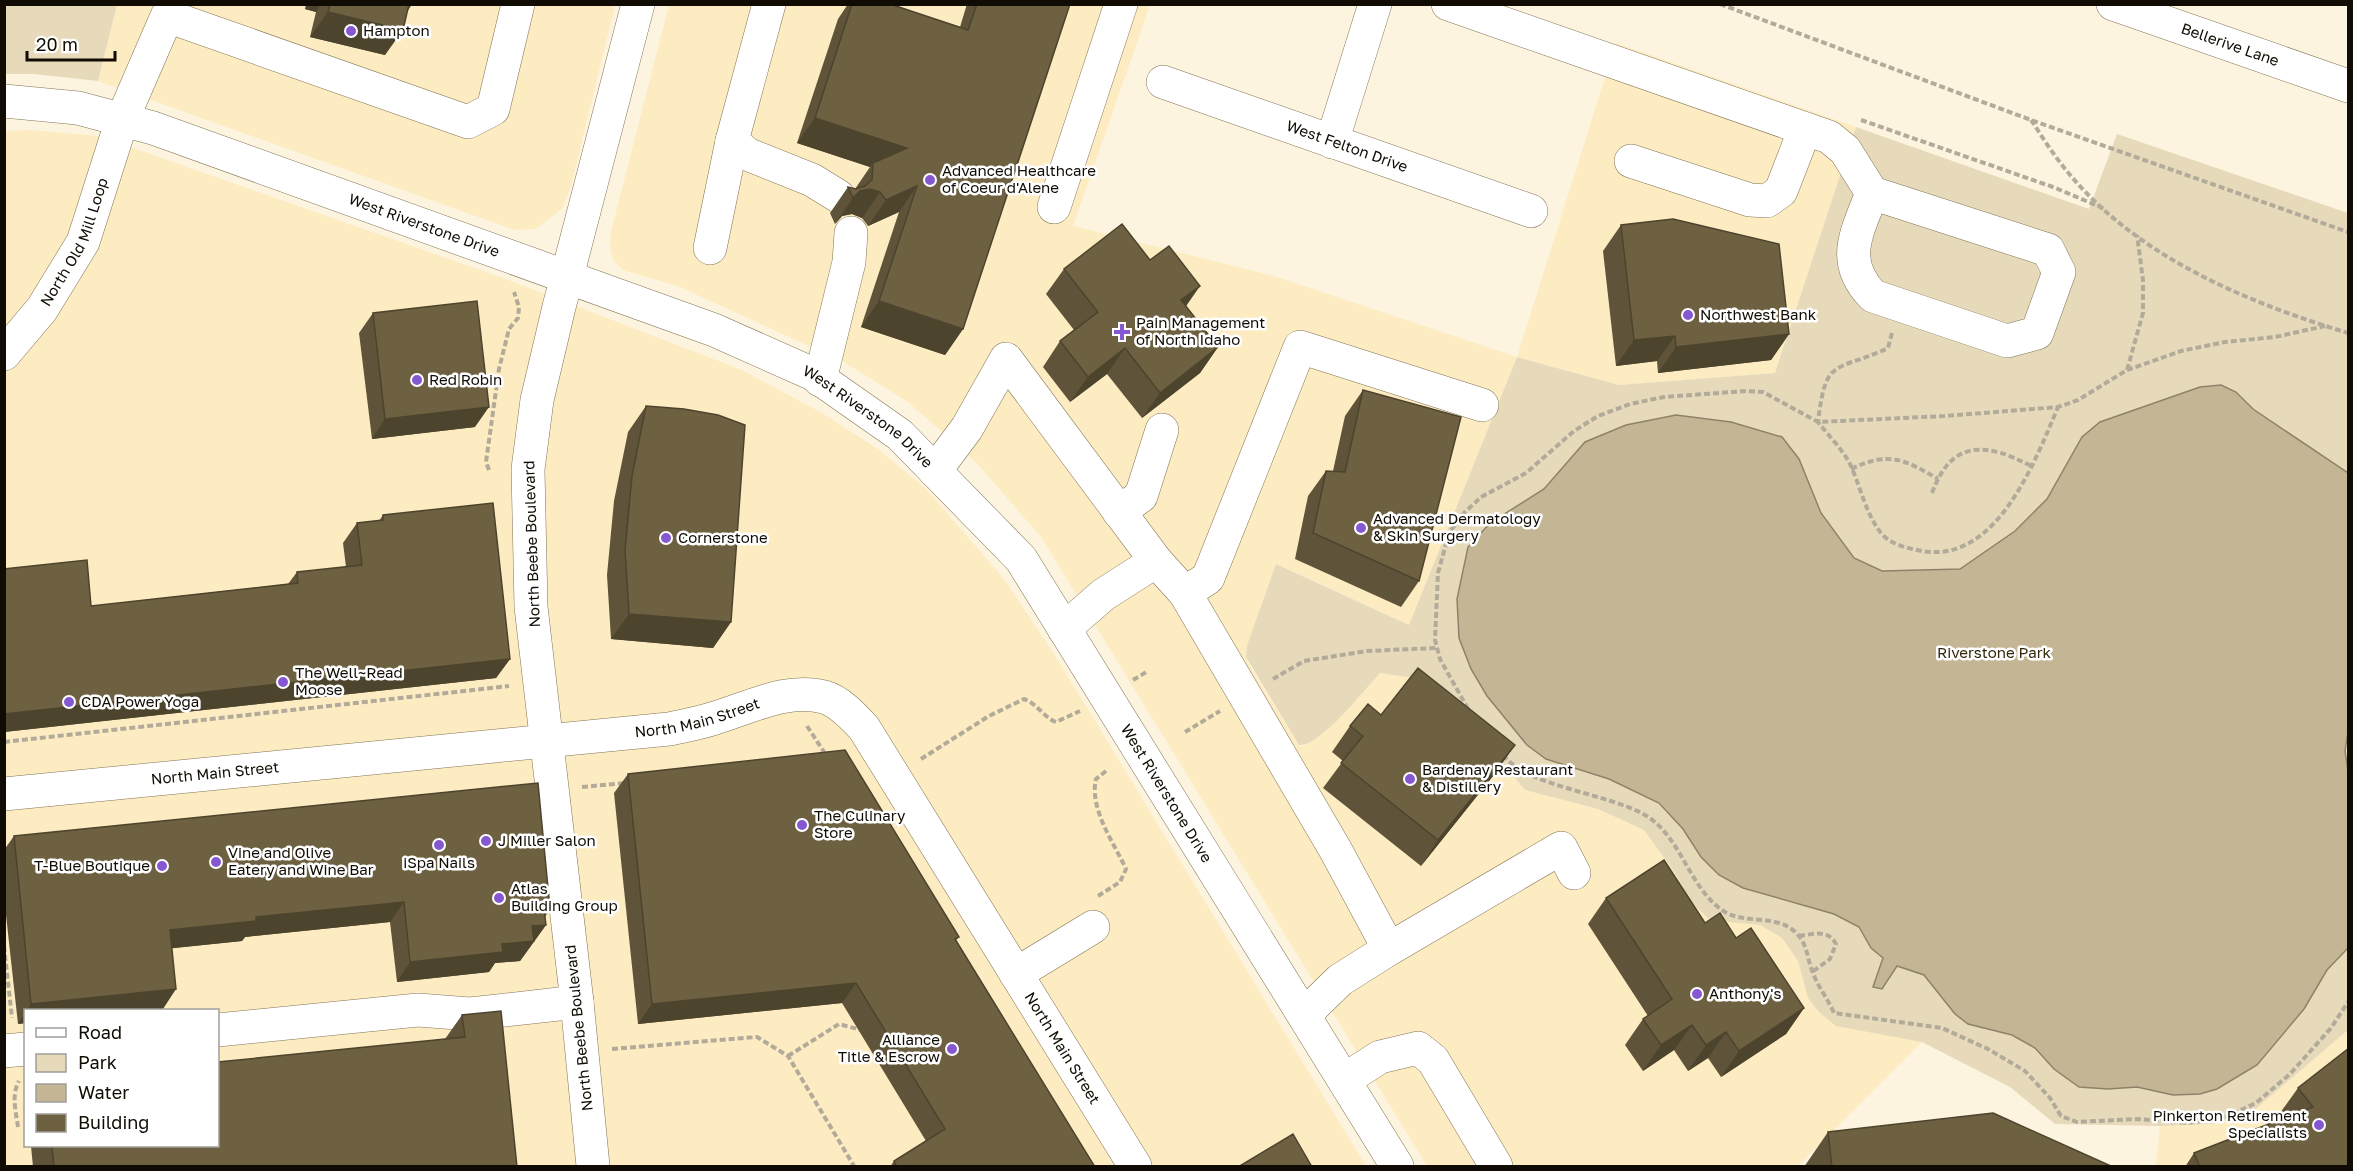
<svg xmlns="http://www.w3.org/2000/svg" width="2353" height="1171" viewBox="0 0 2353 1171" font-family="'Golos Text',sans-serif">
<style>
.built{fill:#fdebc1;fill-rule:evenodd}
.green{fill:#e6dabb}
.water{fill:#c4b695;stroke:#8e8369;stroke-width:1.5}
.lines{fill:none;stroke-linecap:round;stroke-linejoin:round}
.minor-casing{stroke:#827555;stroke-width:34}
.path{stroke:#b3ab9a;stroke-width:4;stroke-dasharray:6 3;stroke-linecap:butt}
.minor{stroke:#fff;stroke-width:33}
.wall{fill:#5f5339}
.shaded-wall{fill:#4d442e}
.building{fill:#6e6142;stroke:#4d442e;stroke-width:1.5}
.poi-dot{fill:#8557d0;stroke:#fff;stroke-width:2}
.labels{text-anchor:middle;stroke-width:5;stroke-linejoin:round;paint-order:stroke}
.poi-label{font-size:15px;fill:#110c03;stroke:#fff;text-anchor:start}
.street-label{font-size:15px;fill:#110c03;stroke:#fff}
.park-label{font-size:15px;fill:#33280a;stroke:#fff}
</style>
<rect width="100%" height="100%" fill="#fdf4df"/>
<path class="built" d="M117,5H615L571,186L562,209L535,229L515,230L98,81Z
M669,5H1150L1073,226L1277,277L1517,357L1616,43L1856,127L1775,373L1619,385L1517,357L1409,625L1277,564L1246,651L1248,663L1299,745L1303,746L1323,734L1380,673L1432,681L1525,790L1598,809L1644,830L1675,873L1692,903L1760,925L1782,938L1798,961L1808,998L1836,1025L1922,1042L1798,1166H1427L1041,537L976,462L908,402L844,362L680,287L623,270L613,260L610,247L611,232Z
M30,130L99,136L503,278L742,370L822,413L878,449L926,489L1004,579L1056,657L1366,1166H5L4,131ZM26,1010H218V1146H26Z
M2348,1030V1166H2156L2160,1126L2215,1124L2252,1112Z"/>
<path class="green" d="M4,5H117L98,81L34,74H5Z
M1856,127L2089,209L2117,134L2348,213V1030L2252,1112L2215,1124L2160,1126L2055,1124L2010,1087L1922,1042L1836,1026L1819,1012L1808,998L1798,961L1782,938L1760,925L1710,920L1692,903L1675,873L1644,830L1598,809L1525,790L1432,681L1380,673C1364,690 1320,747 1299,745L1246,657L1247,646L1276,564L1409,625L1517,357L1619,385L1775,373Z"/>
<path class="water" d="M2221,385L2236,392L2253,409L2348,473V732L2345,751L2348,771V948L2327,970L2304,1009L2257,1065L2217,1089L2200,1094L2173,1095L2137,1087L2108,1089L2079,1087L2054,1069L2035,1048L2012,1035L1968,1024L1955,1014L1924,975L1897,966L1882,989L1873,987L1883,958L1871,948L1859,927L1834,914L1743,888L1719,875L1701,857L1683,829L1659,803L1609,779L1546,759L1527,745L1487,696L1471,669L1459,638L1457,599L1468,547L1490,523L1544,489L1585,442L1626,425L1676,415L1731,422L1782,437L1799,459L1821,513L1854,558L1882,571L1960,569L2015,531L2047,499L2082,437L2100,422L2200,387Z"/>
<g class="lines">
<defs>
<g id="minor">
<path d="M769,4L732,141L747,154L812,180L838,196"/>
<path d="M1448,4L1829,137L1845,150L1872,193L2048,250L2059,272L2037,333L2007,341L1873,296C1839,261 1857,233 1872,193"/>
<path id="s1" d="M2113,4L2348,86"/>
<path id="s2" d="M1163,82L1531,211"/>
<path id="s3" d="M4,101L78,108L153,128L714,330L813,374L900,435L1021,559L1397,1166"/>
<path d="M1332,142L1375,4"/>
<path d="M1631,161L1750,200L1767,201L1781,191L1805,129"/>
<path d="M1054,207L1121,4"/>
<path d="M710,248L732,141"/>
<path id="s4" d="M4,354L42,309L83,242L122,120L167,16L468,122L493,109L518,4"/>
<path d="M820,380L849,262L851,233"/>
<path d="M935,471L967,428L1006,359L1156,561"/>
<path d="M1119,512L1141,496L1162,430"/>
<path d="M1185,593L1208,578L1300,347L1482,405"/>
<path d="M1064,629L1103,595L1156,561L1185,593L1335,849L1389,949L1340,980L1304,1015"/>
<path id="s5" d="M4,794L669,729C684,726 700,723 715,718C749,708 787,687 824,697C839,701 853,716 864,728L1135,1166"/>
<path d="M1389,949L1561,848L1574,873"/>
<path d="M1016,974L1093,927"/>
<path d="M218,1030L418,1010L470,1014L577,1002"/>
<path d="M4,1051L26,1049"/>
<path d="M1344,1080L1380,1057L1418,1048L1433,1060L1496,1166"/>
<path d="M593,1166L577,1002L531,607L528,469L537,400L559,307L638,4"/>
</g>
</defs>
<use href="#minor" class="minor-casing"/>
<path class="path" d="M1720,4L2031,120L2348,232
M1861,120L2053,187L2105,209
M2031,120C2041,135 2051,151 2062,165C2132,255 2243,301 2348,333
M1892,333L1888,348C1834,373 1826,356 1818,422C1828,435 1841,448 1849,462C1860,484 1865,513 1881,533C1891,545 1907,548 1922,551C1997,564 2035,461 2058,407
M2127,370L2181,351L2225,342L2275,337L2325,326
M1851,469C1889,451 1904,459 1938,479
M489,470L486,462L499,369L509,329L518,318L519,307L514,292
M1932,493C1952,438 1987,443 2031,466
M1273,679L1304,661L1367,651L1437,648
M1133,680L1148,671
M1468,709L1440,659L1435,640L1438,573L1449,533L1463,514L1481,497L1526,473L1574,431L1598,416L1630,404L1664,397L1746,391L1763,392L1818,422L1945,416L2058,407L2078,400L2127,370L2143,313V280L2137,235
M807,726L826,755
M1185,732L1220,711
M4,742L509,686
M1503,755C1528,787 1607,793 1645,815C1681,836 1688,886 1722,910C1744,926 1779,912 1798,935C1808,946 1807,959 1813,973C1818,987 1828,999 1834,1013L1942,1028L1988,1049L2025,1071L2050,1098L2061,1116L2077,1122L2138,1119L2188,1123L2226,1117L2256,1103L2290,1074L2331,1028L2348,1002
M921,759L989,716L1024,699C1038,704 1043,717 1056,722L1080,711
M582,787L625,783
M1098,896L1120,882L1126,869C1114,843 1089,809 1096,779L1106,771
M1799,936C1814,934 1828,929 1836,944L1830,959L1812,972
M4,946L12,1018
M612,1049L757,1037L788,1056L854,1166
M788,1056L839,1024L861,1030
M18,1127C16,1112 11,1095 19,1081"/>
<use href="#minor" class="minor"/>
</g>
<path class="wall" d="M306,4H412L406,13L385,55L310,37L316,12L305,9Z
M848,4H890L960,27L967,4H1070L963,329L945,355L861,327L899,212L868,226L862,218L852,214L842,216L835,224L830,213L848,187L855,189L870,167L797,143L838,19Z
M1621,225L1789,334L1771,360L1658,373L1657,361L1616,366L1603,251Z
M1064,269L1186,306L1218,347L1200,373L1142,418L1107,374L1070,402L1043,367L1060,341L1074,330L1046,294Z
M373,313L475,427L372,439L359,333Z
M1363,390L1419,581L1401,607L1295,559L1308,496L1326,471H1333L1345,416Z
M646,406L731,622L713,648L611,639L607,575L614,501L628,432Z
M383,515L510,659L496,678L4,732L91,606L288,584L297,572L346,567L343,543L357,523L379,521Z
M1381,715L1497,771L1421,866L1323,788L1343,761L1332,752L1350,726Z
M628,774L959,937L956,940L1095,1167H890L894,1161L926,1141L842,1003L638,1024L614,793Z
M14,836L545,916L546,925L520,961L495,963L489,972L397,982L390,922L245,937L242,941L172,948L163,1009L149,1011H26V1023L18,1024L4,897V850Z
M1606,898L1705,923L1736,938L1804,1008L1786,1034L1721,1077L1708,1058L1688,1071L1674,1050L1643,1071L1625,1045L1643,1019L1648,1016L1588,924Z
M462,1015L517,1167H33L31,1146H218L445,1039Z
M2349,1048V1167H2185L2194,1153L2285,1118L2280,1113L2298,1088Z
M1828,1132L2113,1167H1804Z"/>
<path class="shaded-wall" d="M308,4H321L316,12L305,9Z
M405,4H412L399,24Z
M328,12L403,30L385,55L310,37Z
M815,118L907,148L873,163L870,167L797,143Z
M917,186L899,212L868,226L886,200Z
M870,189L880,192L862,218L852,214L842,216L835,224L853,198L860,191Z
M1200,286L1182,312L1181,300Z
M879,301L963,329L945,355L861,327Z
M1789,334L1771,360L1658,373L1676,347Z
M1675,336L1657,361L1616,366L1634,340Z
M1218,347L1200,373L1142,418L1160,393Z
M1125,348L1107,374L1070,402L1088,377Z
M489,407L475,427L372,439L385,419Z
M629,614L731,622L713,648L611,639Z
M510,659L496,678L4,732V714Z
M1515,745L1497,771L1421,866L1438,840Z
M404,902L390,922L245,937L242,941L156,950L170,930L256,917Z
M550,909L539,926L546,925L520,961L495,963L489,972L397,982L410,962L502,944L544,910Z
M856,983L842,1003L638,1024L652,1004Z
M176,989L163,1009L149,1011H27L31,1004Z
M1804,1008L1786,1034L1721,1077L1739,1051Z
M26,1012V1023L18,1024Z
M1692,1025L1674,1050L1643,1071L1661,1045Z
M1726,1032L1708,1058L1688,1071L1706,1045Z"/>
<path class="building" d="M330,4H409L403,30L328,12Z
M852,4H890L968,30L977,4H1070L963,329L879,301L917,186L886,200L880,192L870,189L860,191L853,198L848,187L856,189L865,186L872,180L873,163L907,148L815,118Z
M1673,219L1779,244L1789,334L1676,347L1675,336L1634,340L1621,225Z
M1122,224L1150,260L1169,246L1200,286L1181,300L1218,347L1160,393L1125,348L1088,377L1060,341L1098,312L1064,269Z
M477,301L489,407L385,419L373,313Z
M1363,390L1461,417L1419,581L1313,533L1326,471L1345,472Z
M646,406L684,409L718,415L745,425L731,622L629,614L625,550L632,476Z
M493,503L510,659L4,714V569L87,560L91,606L298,583L297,572L362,565L357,523L383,520V515Z
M1418,668L1515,745L1438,840L1341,763L1363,736L1350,726L1368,704L1381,715Z
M845,750L959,937L955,939L1095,1167H897L894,1161L945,1129L856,983L652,1004L628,774Z
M538,783L550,909L544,910L546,925L532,926L534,941L502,944L503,952L410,962L404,902L256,917V921L170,930L176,989L31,1004L14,836Z
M1664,860L1705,923L1720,913L1736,938L1751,928L1804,1008L1739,1051L1726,1032L1706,1045L1692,1025L1661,1045L1643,1019L1672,999L1606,898Z
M501,1011L517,1167H54L52,1146H218V1062L465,1037L462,1015Z
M2349,1048V1167H2200L2194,1153L2313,1107L2298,1088Z
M1993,1113L2113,1167H1832L1828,1132Z
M1293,1134L1312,1167H1238Z"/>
<g class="poi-dot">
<circle cx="351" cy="31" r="6"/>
<circle cx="930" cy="180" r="6"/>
<circle cx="1688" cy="315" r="6"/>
<path d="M1119 323h6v6h6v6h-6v6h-6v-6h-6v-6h6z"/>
<circle cx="417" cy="380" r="6"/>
<circle cx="1361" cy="528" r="6"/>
<circle cx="666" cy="538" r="6"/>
<circle cx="283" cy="682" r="6"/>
<circle cx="69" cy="702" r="6"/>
<circle cx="1410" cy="779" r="6"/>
<circle cx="802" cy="825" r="6"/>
<circle cx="486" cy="841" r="6"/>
<circle cx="439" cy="845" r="6"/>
<circle cx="216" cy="862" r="6"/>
<circle cx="162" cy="866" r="6"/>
<circle cx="499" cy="898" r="6"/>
<circle cx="1697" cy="994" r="6"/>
<circle cx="952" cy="1049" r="6"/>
<circle cx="2319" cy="1125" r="6"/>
</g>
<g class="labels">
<g class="poi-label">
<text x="363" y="36">Hampton</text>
<text x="942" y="176">Advanced Healthcare<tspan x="942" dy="17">of Coeur d'Alene</tspan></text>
<text x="1700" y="320">Northwest Bank</text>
<text x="1136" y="328">Pain Management<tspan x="1136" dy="17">of North Idaho</tspan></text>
<text x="429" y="385">Red Robin</text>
<text x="1373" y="524">Advanced Dermatology<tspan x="1373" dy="17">&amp; Skin Surgery</tspan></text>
<text x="678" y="543">Cornerstone</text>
<text x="295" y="678">The Well~Read<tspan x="295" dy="17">Moose</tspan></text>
<text x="81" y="707">CDA Power Yoga</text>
<text x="1422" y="775">Bardenay Restaurant<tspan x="1422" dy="17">&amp; Distillery</tspan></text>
<text x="814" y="821">The Culinary<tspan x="814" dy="17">Store</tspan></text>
<text x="498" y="846">J Miller Salon</text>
<text x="228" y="858">Vine and Olive<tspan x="228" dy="17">Eatery and Wine Bar</tspan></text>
<text x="439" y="868" text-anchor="middle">iSpa Nails</text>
<text x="150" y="871" text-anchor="end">T-Blue Boutique</text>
<text x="511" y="894">Atlas<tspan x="511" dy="17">Building Group</tspan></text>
<text x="1709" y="999">Anthony's</text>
<text x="940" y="1045" text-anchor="end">Alliance<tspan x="940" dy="17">Title &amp; Escrow</tspan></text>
<text x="2307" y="1121" text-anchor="end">Pinkerton Retirement<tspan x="2307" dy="17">Specialists</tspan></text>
</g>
<g class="street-label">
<text dy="5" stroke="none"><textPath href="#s1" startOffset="124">Bellerive Lane</textPath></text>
<text dy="5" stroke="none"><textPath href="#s2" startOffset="195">West Felton Drive</textPath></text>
<text dy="5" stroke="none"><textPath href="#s3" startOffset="440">West Riverstone Drive</textPath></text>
<text dy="5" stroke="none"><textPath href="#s4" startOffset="134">North Old Mill Loop</textPath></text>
<text dy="5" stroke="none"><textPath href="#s3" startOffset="926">West Riverstone Drive</textPath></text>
<text transform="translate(532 544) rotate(-92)" y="5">North Beebe Boulevard</text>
<text dy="5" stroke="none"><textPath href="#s5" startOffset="698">North Main Street</textPath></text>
<text dy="5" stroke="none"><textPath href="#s5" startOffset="212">North Main Street</textPath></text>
<text dy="5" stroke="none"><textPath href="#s3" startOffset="1412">West Riverstone Drive</textPath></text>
<text transform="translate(579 1028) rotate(-96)" y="5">North Beebe Boulevard</text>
<text dy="5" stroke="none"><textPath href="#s5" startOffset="1256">North Main Street</textPath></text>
</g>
<g class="park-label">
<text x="1994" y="658">Riverstone Park</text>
</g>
</g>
<rect width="2353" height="1171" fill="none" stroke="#110c03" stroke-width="12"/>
<rect x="24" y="1009" width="195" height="138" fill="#ffffff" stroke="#a09e9a" stroke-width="1.5"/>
<rect x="36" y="1028" width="30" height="9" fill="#ffffff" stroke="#a09e9a" stroke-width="1.5"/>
<text x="78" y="1039" font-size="18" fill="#110c03">Road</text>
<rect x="36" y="1054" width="30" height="18" fill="#e6dabb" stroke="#a09e9a" stroke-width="1.5"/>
<text x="78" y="1069" font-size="18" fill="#110c03">Park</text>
<rect x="36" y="1084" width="30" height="18" fill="#c4b695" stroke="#a09e9a" stroke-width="1.5"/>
<text x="78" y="1099" font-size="18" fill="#110c03">Water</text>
<rect x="36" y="1114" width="30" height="18" fill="#6e6142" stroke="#a09e9a" stroke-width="1.5"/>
<text x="78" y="1129" font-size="18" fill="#110c03">Building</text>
<path d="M27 51v9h88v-9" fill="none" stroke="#110c03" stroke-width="3"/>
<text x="36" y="51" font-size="18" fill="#110c03" stroke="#ffffff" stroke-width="4.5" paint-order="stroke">20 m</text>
</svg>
